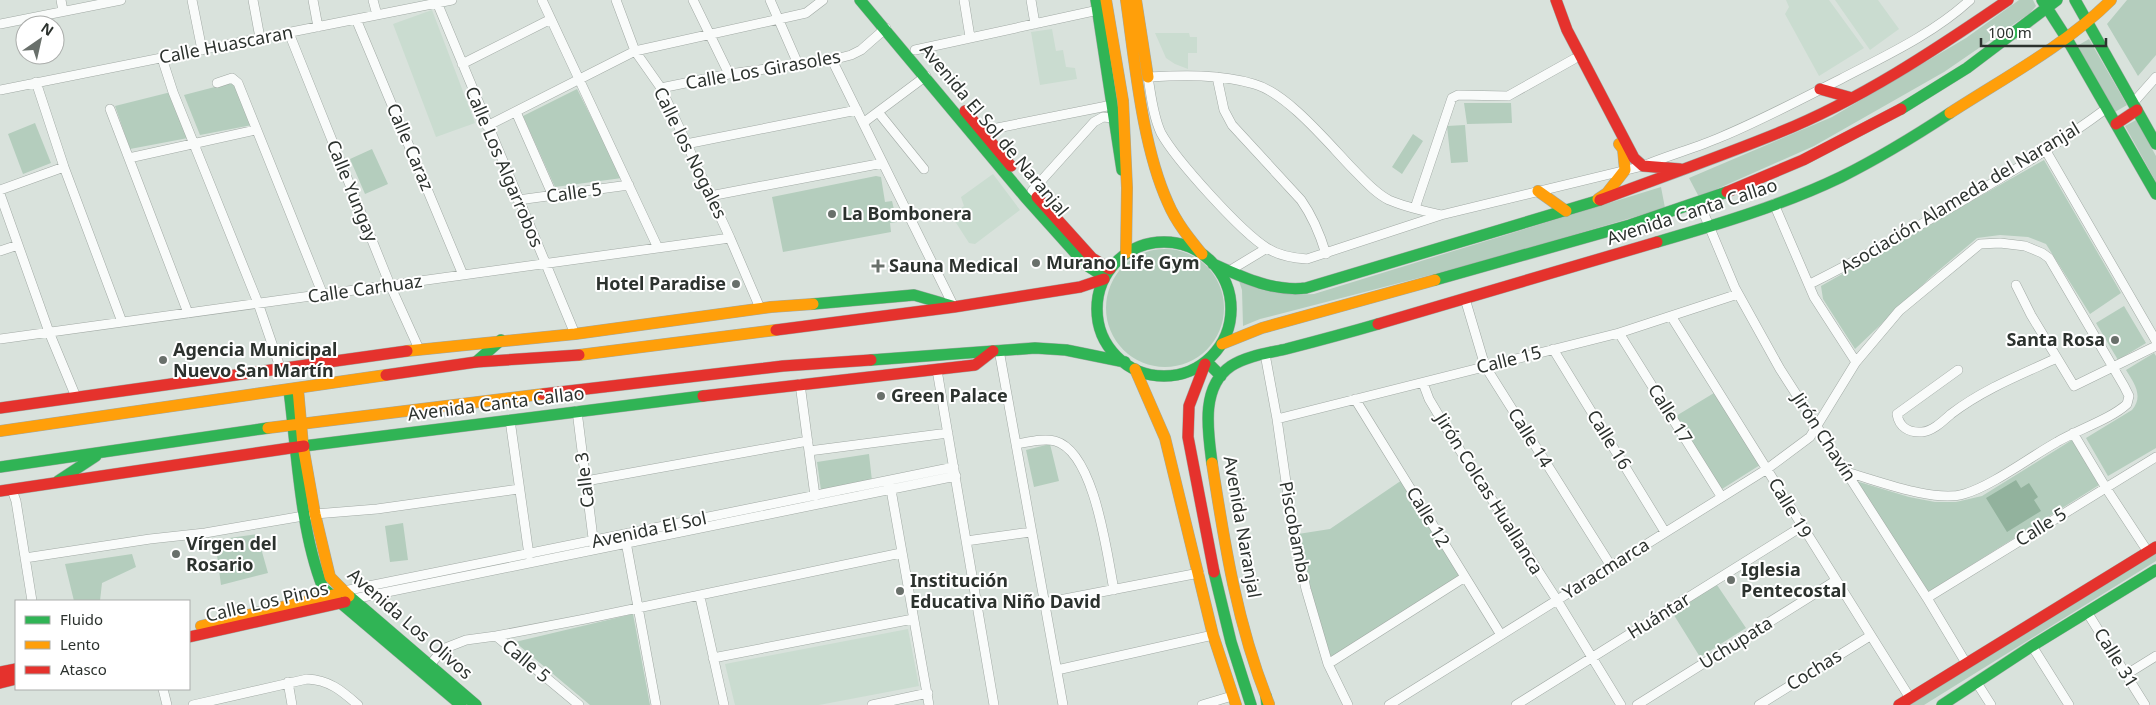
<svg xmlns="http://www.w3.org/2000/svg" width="2156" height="705" viewBox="0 0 2156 705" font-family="'Noto Sans',sans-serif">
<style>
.built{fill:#cadcd0}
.green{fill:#b4cdbd}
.water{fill:#92b29d}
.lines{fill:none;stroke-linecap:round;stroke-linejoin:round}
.street-casing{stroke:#a1a9a4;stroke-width:10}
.fast-casing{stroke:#a1a9a4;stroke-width:12}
.slow-casing{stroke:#a1a9a4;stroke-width:12}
.jam-casing{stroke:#a1a9a4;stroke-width:12}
.street{stroke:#f9fbfa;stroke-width:9}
.fast{stroke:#30b455;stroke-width:11}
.slow{stroke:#ff9f0a;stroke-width:11}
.jam{stroke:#e5322d;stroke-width:11}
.poi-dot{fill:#69706b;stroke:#fff;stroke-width:2}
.labels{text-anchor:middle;stroke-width:4;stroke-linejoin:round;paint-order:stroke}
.street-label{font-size:18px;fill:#2c322e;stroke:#fff}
.poi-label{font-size:18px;font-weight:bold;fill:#2c322e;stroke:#fff;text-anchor:start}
</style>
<rect width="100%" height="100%" fill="#d9e2dc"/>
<path class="built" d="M1786,0H1829L1864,48L1819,76L1785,14L1789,7Z
M1835,0H1878L1899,29L1870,50Z
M432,10L475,123L436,137L393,24Z
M1052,29L1056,51L1063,50L1066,67L1075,68L1077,79L1040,85L1031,32Z
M1155,33H1189L1190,37H1197V53H1188V69L1175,64L1166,58Z
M993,174L1020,210L975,244L969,243L951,215L964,206L961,197Z
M908,629L919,686L819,705H735L725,664Z"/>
<path class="green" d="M2019,0H2033L2036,6L2030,13L1944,72L1814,146L1699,197L1689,178L1832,117L1966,38Z
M2127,0H2156V55L2138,76L2107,24Z
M2089,39L2127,105L2115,112L2077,46Z
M234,82L252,125L200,135L184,95Z
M577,89L622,178L555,187L523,116Z
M171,92L188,138L130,149L115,106Z
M1464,103H1511L1512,123L1467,124Z
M2136,120L2156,156V182L2125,126Z
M35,123L51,163L23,174L8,134Z
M1465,125L1468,162L1451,163L1447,126Z
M1413,134L1423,141L1402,174L1392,167Z
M372,149L388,184L365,194L350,159Z
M2044,160L2121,293L2090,314L2046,244L2028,237L2000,235L1977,238L1932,276L1855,349L1823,299L1821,286Z
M876,176L881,177L885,202L892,201L897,222L890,223L891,232L783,252L772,197Z
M1661,187L1665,208L1492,259L1260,319L1243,326L1242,290L1239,281C1269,292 1281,296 1314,294Z
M1106 308a59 59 0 1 1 118 0a59 59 0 1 1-118 0Z
M2124,306L2146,343L2118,360L2096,323Z
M2154,353L2156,356V448L2108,476L2086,438L2132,410C2144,396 2134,383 2126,370Z
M1714,393L1760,465L1722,489L1676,416Z
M2072,440L2099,485L1925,594L1856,481L1909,497L1935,502H1956L1982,496Z
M1050,444L1059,481L1034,487L1026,450Z
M869,454L872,481L821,490L817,462Z
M1402,480L1460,576L1331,658L1310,590L1298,534L1330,529Z
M403,523L408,560L390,562L385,526Z
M257,534L268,573L221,585L215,540Z
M2156,550V561L1924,705H1907Z
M132,554L136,567L102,583L100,601H74L65,564Z
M1717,585L1746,628L1700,657L1672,612Z
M633,614L650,705H590L515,642Z"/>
<path class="water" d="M2016,480L2021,488L2029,483L2038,497L2034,500L2041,511L2007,532L1986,498Z"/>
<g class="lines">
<defs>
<path id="street" d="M61,0L63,11
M192,0L202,50
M253,0L260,38
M313,0L318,27
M373,0L377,15
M436,0L575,334
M542,0L658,248
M616,0L635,51L661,88L730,238L760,308
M693,0L729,74
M770,0L798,64
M964,0L970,37
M1031,0L1035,24
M356,19L463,275
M0,24L121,0
M289,33L390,285L419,349
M915,50L1103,9
M162,58L173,92L258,303L280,367
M832,60L954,307
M462,64L551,19
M1217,77L1224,110L1232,125L1301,200C1313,217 1320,234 1326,254
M36,82L64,167L122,322
M217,83L232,78L238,83L323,295
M661,88L729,74L832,60L851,55L861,50L886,28
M0,90L452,0
M2133,103L2156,77
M110,109L188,313
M516,112L553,196
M878,112L924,169
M863,123L926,76
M487,126L635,51L806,13L823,0
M982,131L1112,105
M686,144L857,110
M2046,151L2156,341
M129,158L256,130
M0,190L64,167
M1032,191L1094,122L1103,117L1113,118
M0,194L49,332L76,397
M710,196L883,163
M518,200L629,185
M1699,202L1735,288L1780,369L1927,598L1966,663
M1774,204L1814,297L1856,362
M1415,208L1452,98L1458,95L1508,96L1574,59
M1441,215C1424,211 1405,207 1389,200C1375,193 1363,179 1352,168C1328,143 1287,93 1254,84C1220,74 1183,75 1148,77C1151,95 1153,116 1161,133C1176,160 1241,232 1267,248C1279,256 1293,258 1307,259L1441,215L1643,166C1669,155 1696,148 1721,137C1762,120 1801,99 1841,79C1885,56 1933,34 1970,0
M0,251L18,245
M1229,271L1267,248
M1810,284C1860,259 1908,232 1957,204C2008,174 2059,144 2107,108
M2016,285L2031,315L2074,386L2156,346
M1466,302L1485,366L1611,566
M1671,316L1910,698
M1619,333L1721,496
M0,339L730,238
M1553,349L1665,532
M999,350L1063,705
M1265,354L1277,419L1293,531L1306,589L1328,664L1348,705
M937,370L994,705
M1958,370L1897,414C1899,427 1909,433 1922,432C1933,431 1943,421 1951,414C1984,389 2020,375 2057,358
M1423,383L1429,399L1454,441L1557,600L1621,705
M800,384L815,496
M1355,399L1501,635
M577,411L594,546
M1277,419L1619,333L1738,294
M510,420L529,555
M2073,433L2106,488L2148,552
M1017,444C1029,442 1043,438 1055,441C1095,452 1107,555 1114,590
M809,451L948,433
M586,481L808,441
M890,484L929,705
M12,490L16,501L32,601
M966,541L1031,532
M626,542L656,705
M25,558L150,539L205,533L315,514L377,509L519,489
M344,591L954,467
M700,597L724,705
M1927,598L2156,457
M353,599L956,476
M1044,603L1199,573
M2087,612L2145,705
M496,636L579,705
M2032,646L2069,705
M713,658L913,619
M1328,664L1465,577
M430,665L443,649L466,640L496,636L585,619L901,553
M1057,670L1213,635
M2127,674L2156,656
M288,682L292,705
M1977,683L1991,705
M163,689L167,705
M193,705L307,679C329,680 341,690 358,705
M872,705L928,693
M1202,705L1232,696
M1389,705L1767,469L1810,437L1856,362L1899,311L1980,244L2000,243L2025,246L2042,253L2049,258L2124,386L2129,396L2127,404C2111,419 2077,430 2057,442C2030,457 1992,486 1964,494C1934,503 1876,480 1846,472
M1516,705L1801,527
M1637,705L1835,581
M1759,705L1870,636"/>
<path id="fast" d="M860,0L1025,197L1086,265L1105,277
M1096,0L1122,170
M2042,0L2067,39L2156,194
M2075,0L2156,144
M1901,109L1967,68L2057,0
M1657,242C1719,224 1783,205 1841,177C1879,158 1915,136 1950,113
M1097 309a67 67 0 1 1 134 0a67 67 0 1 1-134 0Z
M1213,264C1242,277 1273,292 1306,288L1600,200
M1435,280L1630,225L1727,192
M813,304L914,295L952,306
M871,360L1035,348L1066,350L1125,362
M476,362L501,340
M1207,362L1221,376
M289,390C297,452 300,530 323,588L461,705
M304,446L703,396
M1212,463C1208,432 1200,387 1231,366C1246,356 1268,353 1286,349C1317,341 1347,333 1378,324
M0,467L268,428
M58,481L96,456
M1214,572L1231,642L1251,705
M349,596L476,705
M1266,696L1267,705
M1942,705L2032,646L2156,570"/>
<path id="slow" d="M1106,0L1123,101L1127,188L1126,253
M1126,0C1135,63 1142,146 1168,203C1176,222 1189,238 1202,254
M1136,0L1148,77
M1950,113C2004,78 2066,45 2111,0
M1538,191L1566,211
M1598,199L1607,193L1625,170L1623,149L1619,144
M1222,344L1262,328L1435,280
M407,351L575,334L771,307L813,304
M579,355L776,330
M1135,369L1165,438L1213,635L1236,705
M298,389L303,446L315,514L330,577L349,596
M268,428L543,394
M0,431L386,375
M1212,463C1225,547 1237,624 1269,704
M201,626L337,594"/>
<path id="jam" d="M1556,0L1567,30L1634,158L1643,166L1680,169
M1820,89L1852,98
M965,111L1011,166
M2116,124L2137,110
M1727,192L1803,160L1901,109
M1037,197L1092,258L1110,269
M1600,200C1659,178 1719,157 1778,133C1860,100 1935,50 2008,0
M1378,324L1657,242
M776,330L954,307L1080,287L1104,279
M1205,364L1189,406L1188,437L1214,572
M386,375L476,362L579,355
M543,394L783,366L871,360
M703,396L975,365L993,351
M0,408L407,351
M0,491L304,446
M189,637L345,602
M0,672L16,669
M0,683L16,679
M1899,705L2156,547"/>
</defs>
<use href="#street" class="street-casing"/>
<use href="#fast" class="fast-casing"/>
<use href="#slow" class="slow-casing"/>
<use href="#jam" class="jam-casing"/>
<use href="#street" class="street"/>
<use href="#fast" class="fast"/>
<use href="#slow" class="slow"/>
<use href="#jam" class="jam"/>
</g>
<g class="poi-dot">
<circle cx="832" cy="214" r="5"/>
<circle cx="1036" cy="263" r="5"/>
<path d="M875.5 258.5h5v5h5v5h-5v5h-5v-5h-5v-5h5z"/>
<circle cx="736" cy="284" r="5"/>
<circle cx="2115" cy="340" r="5"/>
<circle cx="163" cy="360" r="5"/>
<circle cx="881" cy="396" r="5"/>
<circle cx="176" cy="554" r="5"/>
<circle cx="1731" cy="580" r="5"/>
<circle cx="900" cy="591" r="5"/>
</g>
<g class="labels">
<g class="street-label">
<text transform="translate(226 45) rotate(-11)" y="6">Calle Huascaran</text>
<text transform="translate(763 70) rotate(-10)" y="6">Calle Los Girasoles</text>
<text transform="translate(994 130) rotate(50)" y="6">Avenida El Sol de Naranjal</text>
<text transform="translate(410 147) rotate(67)" y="6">Calle Caraz</text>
<text transform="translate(690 153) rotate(64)" y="6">Calle los Nogales</text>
<text transform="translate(504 167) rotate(67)" y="6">Calle Los Algarrobos</text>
<text transform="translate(352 191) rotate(68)" y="6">Calle Yungay</text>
<text transform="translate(574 193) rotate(-8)" y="6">Calle 5</text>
<text transform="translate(1960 198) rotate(-31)" y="6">Asociación Alameda del Naranjal</text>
<text transform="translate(1692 212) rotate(-18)" y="6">Avenida Canta Callao</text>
<text transform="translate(365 289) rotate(-8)" y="6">Calle Carhuaz</text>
<text transform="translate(1509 360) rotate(-14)" y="6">Calle 15</text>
<text transform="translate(496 404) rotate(-7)" y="6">Avenida Canta Callao</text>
<text transform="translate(1670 414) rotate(58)" y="6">Calle 17</text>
<text transform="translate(1824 437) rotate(57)" y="6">Jirón Chavín</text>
<text transform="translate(1530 438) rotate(58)" y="6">Calle 14</text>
<text transform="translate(1609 440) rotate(58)" y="6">Calle 16</text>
<text transform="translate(585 480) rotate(-97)" y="6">Calle 3</text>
<text transform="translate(1489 494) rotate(58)" y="6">Jirón Colcas Huallanca</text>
<text transform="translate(1790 508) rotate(59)" y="6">Calle 19</text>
<text transform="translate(1428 517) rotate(59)" y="6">Calle 12</text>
<text transform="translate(1242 527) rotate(80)" y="6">Avenida Naranjal</text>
<text transform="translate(2041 527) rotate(-32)" y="6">Calle 5</text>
<text transform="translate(649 530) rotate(-12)" y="6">Avenida El Sol</text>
<text transform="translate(1295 532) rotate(79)" y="6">Piscobamba</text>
<text transform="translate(1606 569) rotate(-32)" y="6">Yaracmarca</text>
<text transform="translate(267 602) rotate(-13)" y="6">Calle Los Pinos</text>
<text transform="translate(1659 616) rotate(-32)" y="6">Huántar</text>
<text transform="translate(410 624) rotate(41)" y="6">Avenida Los Olivos</text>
<text transform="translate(1736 643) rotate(-32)" y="6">Uchupata</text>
<text transform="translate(2116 658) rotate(58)" y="6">Calle 31</text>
<text transform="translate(526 661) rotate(40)" y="6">Calle 5</text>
<text transform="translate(1814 670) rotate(-32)" y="6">Cochas</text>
</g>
<g class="poi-label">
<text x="842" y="220">La Bombonera</text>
<text x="1046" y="269">Murano Life Gym</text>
<text x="889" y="272">Sauna Medical</text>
<text x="726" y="290" text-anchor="end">Hotel Paradise</text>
<text x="2105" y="346" text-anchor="end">Santa Rosa</text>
<text x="173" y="356">Agencia Municipal<tspan x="173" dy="21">Nuevo San Martín</tspan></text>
<text x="891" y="402">Green Palace</text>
<text x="186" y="550">Vírgen del<tspan x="186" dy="21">Rosario</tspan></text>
<text x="1741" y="576">Iglesia<tspan x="1741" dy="21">Pentecostal</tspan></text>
<text x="910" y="587">Institución<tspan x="910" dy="21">Educativa Niño David</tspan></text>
</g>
</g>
<rect x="15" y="600" width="175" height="90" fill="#ffffff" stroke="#abadab"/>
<rect x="25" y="616" width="25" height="8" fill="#30b455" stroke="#abadab"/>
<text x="60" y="625" font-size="15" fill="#2c322e">Fluido</text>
<rect x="25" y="641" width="25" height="8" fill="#ff9f0a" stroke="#abadab"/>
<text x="60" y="650" font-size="15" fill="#2c322e">Lento</text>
<rect x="25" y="666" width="25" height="8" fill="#e5322d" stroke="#abadab"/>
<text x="60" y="675" font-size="15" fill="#2c322e">Atasco</text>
<g transform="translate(40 40) rotate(34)"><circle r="24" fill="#ffffff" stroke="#abadab"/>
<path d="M0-4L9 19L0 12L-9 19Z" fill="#69706b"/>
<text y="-8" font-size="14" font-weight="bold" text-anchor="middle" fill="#2c322e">N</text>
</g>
<path d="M1981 38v8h125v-8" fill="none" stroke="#2c322e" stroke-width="2.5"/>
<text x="1988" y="38" font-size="15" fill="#2c322e" stroke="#ffffff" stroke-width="4" paint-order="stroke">100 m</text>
</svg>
